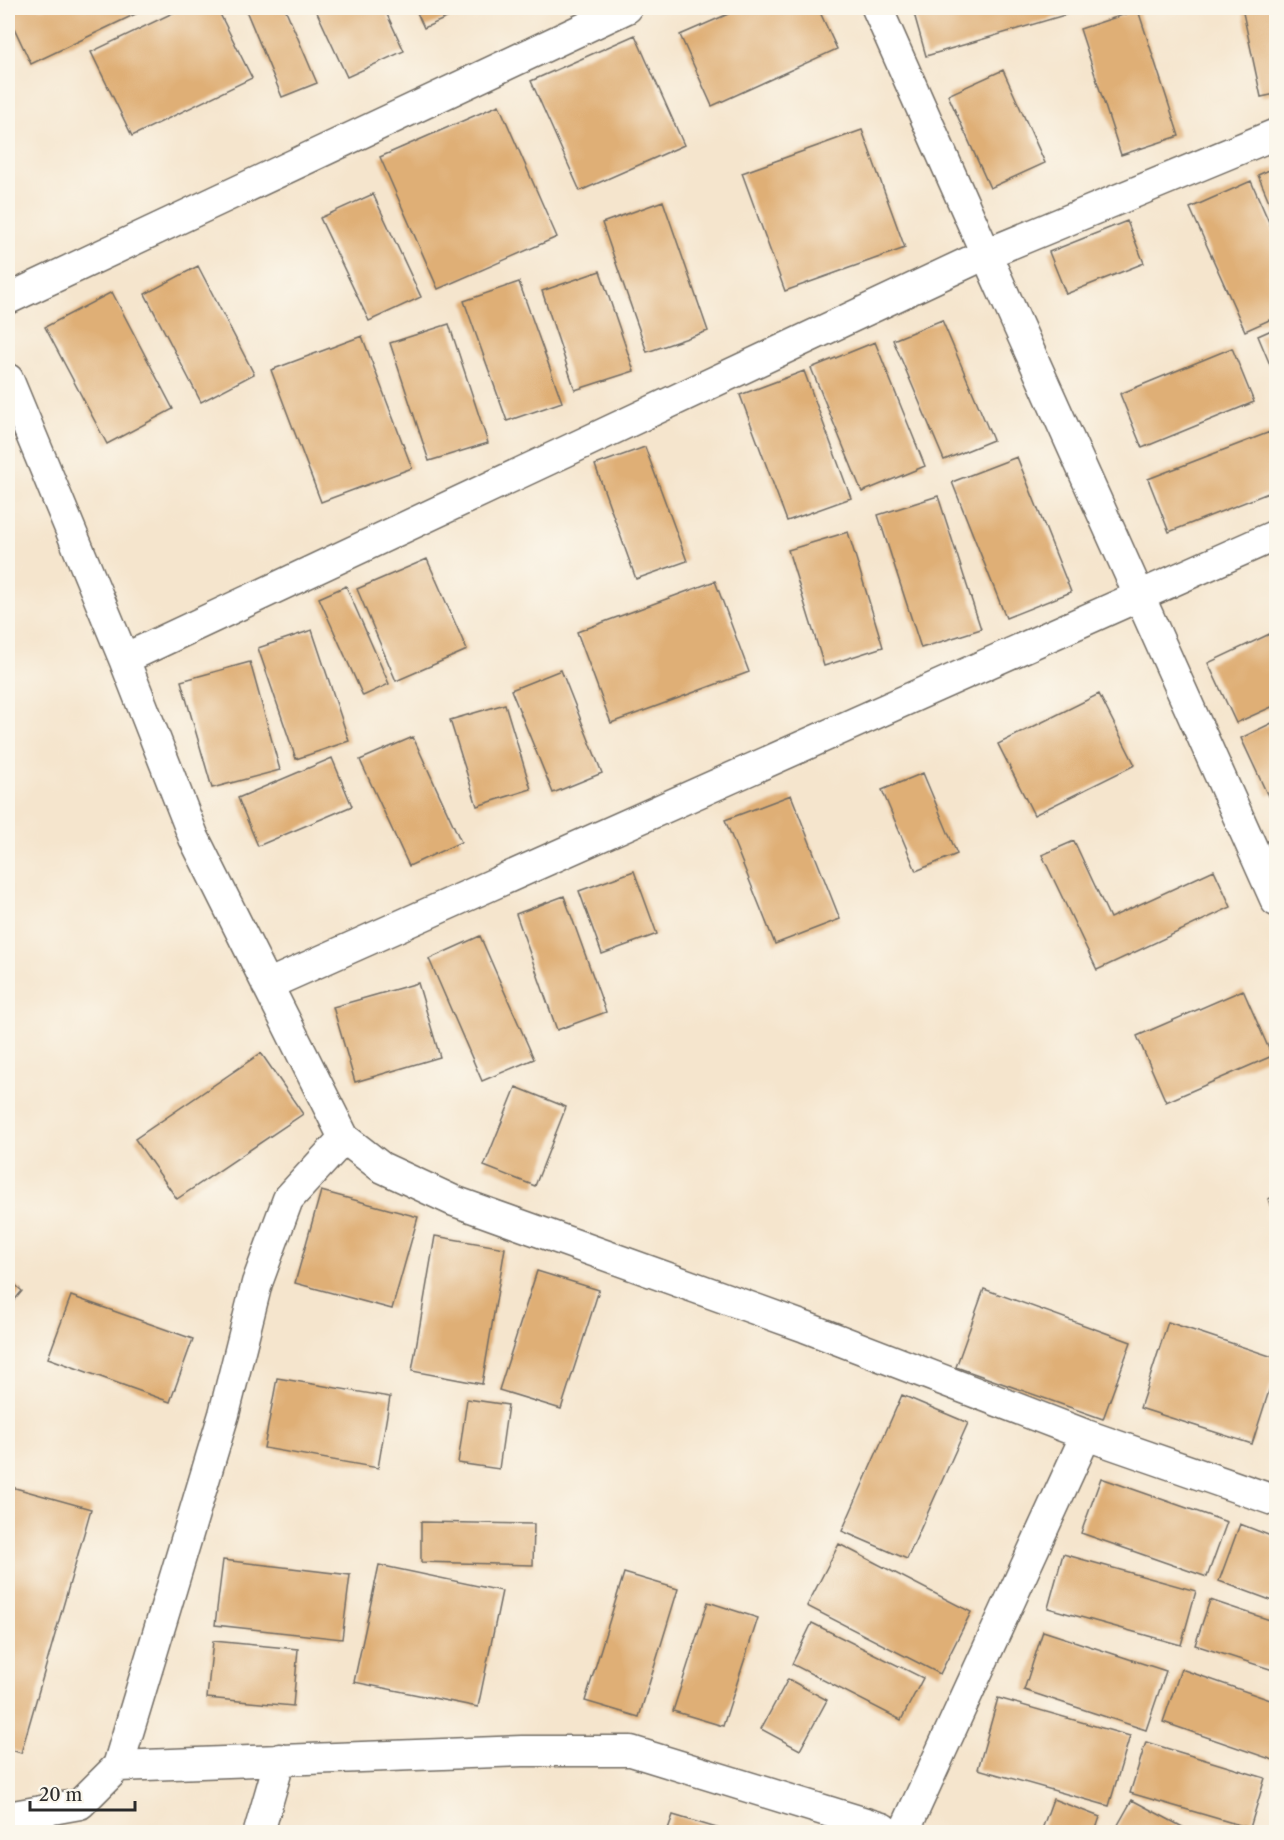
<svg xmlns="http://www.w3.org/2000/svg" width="1284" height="1840" viewBox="0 0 1284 1840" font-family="'Libre Caslon Text',serif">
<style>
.building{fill:#dfaf76}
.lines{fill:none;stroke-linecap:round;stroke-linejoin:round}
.street-casing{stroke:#726c64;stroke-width:33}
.street{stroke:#fff;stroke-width:30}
</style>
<rect width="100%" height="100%" fill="#fbf7ec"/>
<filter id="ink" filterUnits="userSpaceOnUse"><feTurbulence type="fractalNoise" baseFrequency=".0167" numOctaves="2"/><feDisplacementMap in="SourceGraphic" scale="12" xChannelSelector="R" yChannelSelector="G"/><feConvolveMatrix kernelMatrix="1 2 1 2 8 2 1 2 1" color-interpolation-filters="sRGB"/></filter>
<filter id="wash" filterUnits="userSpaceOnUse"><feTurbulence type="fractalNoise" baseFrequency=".008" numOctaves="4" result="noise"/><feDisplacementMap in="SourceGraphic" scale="24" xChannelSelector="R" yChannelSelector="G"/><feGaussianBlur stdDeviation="1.35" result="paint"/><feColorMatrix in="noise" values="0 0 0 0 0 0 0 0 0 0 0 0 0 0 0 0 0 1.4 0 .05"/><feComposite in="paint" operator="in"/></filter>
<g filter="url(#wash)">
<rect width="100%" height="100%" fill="#f5e5cd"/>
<g id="blocks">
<path class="building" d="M8,8H148L31,64L8,15Z
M183,8H217L252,78L132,136L91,52Z
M245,8H285L317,83L282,97Z
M315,8H384L404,51L347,77Z
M415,8H469L424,28Z
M742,8H818L837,49L712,106L680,35Z
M922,8H1088L926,56L913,10Z
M1242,8H1276V94L1261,97Z
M1138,10L1179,136L1121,155L1080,29Z
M635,35L684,145L580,191L531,81Z
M1003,70L1045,163L990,188L948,95Z
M499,105L557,237L438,289L380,157Z
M862,130L905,248L785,291L742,173Z
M1276,167V218L1258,175Z
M1251,181L1276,238V317L1245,331L1190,208Z
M373,194L421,297L369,321L320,218Z
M663,201L708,331L647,352L602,223Z
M1127,221L1144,263L1066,294L1049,252Z
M198,266L254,374L201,402L145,294Z
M600,271L634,371L575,390L542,291Z
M519,282L562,402L507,421L464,301Z
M112,292L173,409L107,444L45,327Z
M942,320L993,440L944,460L893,340Z
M449,324L488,443L429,461L390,343Z
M1276,328V379L1258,336Z
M362,336L412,468L321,502L271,370Z
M875,342L925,466L862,492L811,368Z
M1232,348L1254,402L1142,448L1120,394Z
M804,371L851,498L787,521L740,395Z
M1270,432L1276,449V490L1169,532L1148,479Z
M645,447L687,561L636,579L595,465Z
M1017,457L1071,592L1006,618L952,482Z
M938,496L981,629L921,648L878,515Z
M848,532L883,647L824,666L788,550Z
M427,559L467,650L396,681L357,589Z
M715,581L749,672L611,723L577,632Z
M346,586L389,684L363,696L319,598Z
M312,630L349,741L296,759L258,648Z
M1276,631V705L1236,723L1208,663Z
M250,662L280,770L212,788L181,681Z
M561,670L602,773L553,793L511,690Z
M1099,694L1135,765L1034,815L998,744Z
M505,704L531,789L477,806L450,720Z
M1276,721V792L1268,796L1241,738Z
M413,737L461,842L409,866L360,760Z
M332,758L352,806L258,846L238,798Z
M923,773L957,854L916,871L882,790Z
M791,795L840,919L775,944L725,820Z
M1074,841L1110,918L1214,870L1231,907L1097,970L1042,855Z
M634,871L657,934L602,954L579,891Z
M564,896L606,1012L557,1030L516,914Z
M480,936L534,1059L482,1081L429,959Z
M418,983L440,1057L355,1082L333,1007Z
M1243,990L1272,1056L1166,1102L1137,1036Z
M261,1053L303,1114L177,1199L135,1139Z
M516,1087L566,1107L535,1186L484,1166Z
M321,1191L418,1217L392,1309L295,1283Z
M1276,1196V1222L1268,1199Z
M435,1236L505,1248L482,1384L412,1371Z
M537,1271L599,1290L561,1409L499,1390Z
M8,1278L22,1291L8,1308Z
M984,1289L1131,1342L1103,1419L956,1367Z
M71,1296L193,1339L170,1402L48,1358Z
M1168,1322L1276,1358V1369L1252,1444L1140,1408Z
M277,1378L390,1397L378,1468L264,1448Z
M902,1395L968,1423L907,1559L842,1531Z
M467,1399L508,1405L499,1469L458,1463Z
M1101,1478L1227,1522L1207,1577L1081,1533Z
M8,1486L91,1509L21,1753L8,1749Z
M421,1522L534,1524L533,1565L421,1562Z
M1240,1524L1276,1538V1593L1273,1601L1219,1581Z
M839,1544L971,1612L940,1674L807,1606Z
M1063,1554L1196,1591L1181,1645L1048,1608Z
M223,1560L350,1575L342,1639L215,1625Z
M379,1565L502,1591L478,1707L354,1682Z
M624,1573L678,1589L639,1717L585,1701Z
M1210,1600L1276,1622V1671L1195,1645Z
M708,1602L758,1618L723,1726L673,1711Z
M812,1623L923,1678L901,1720L792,1664Z
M1043,1631L1166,1671L1146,1730L1024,1690Z
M213,1641L298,1649L293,1706L207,1698Z
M1181,1669L1276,1702V1761L1163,1722Z
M788,1679L827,1700L800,1750L761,1729Z
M998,1698L1130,1736L1109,1806L978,1769Z
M1146,1742L1265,1778L1250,1828L1130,1793Z
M1053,1799L1100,1817L1095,1832H1041Z
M1132,1800L1192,1832H1114Z
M673,1815L730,1832H667Z"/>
</g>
</g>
<g filter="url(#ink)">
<use href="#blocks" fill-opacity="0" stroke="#726c64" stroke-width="1.5"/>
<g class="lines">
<defs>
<path id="street" d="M877,8L986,254L1276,901
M8,299L627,8
M8,379L124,659L194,838L344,1138L381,1167L454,1201L805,1327L1086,1435L1276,1501
M124,659L986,254L1276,134
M267,985L1276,535
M118,1766L522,1751H631L882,1828L887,1832
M8,1817L80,1804L118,1766L224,1414L257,1283L288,1199L344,1138
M259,1832L280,1759
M904,1832L1086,1435"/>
</defs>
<use href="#street" class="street-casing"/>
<use href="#street" class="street"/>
</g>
</g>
<rect width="1284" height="1840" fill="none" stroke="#fbf7ec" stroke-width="30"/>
<path d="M30 1801v9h105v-9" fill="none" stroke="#2b2b2b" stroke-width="3"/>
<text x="39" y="1801" font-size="18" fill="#2b2b2b" stroke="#fbf7ec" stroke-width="4.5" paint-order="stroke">20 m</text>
</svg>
